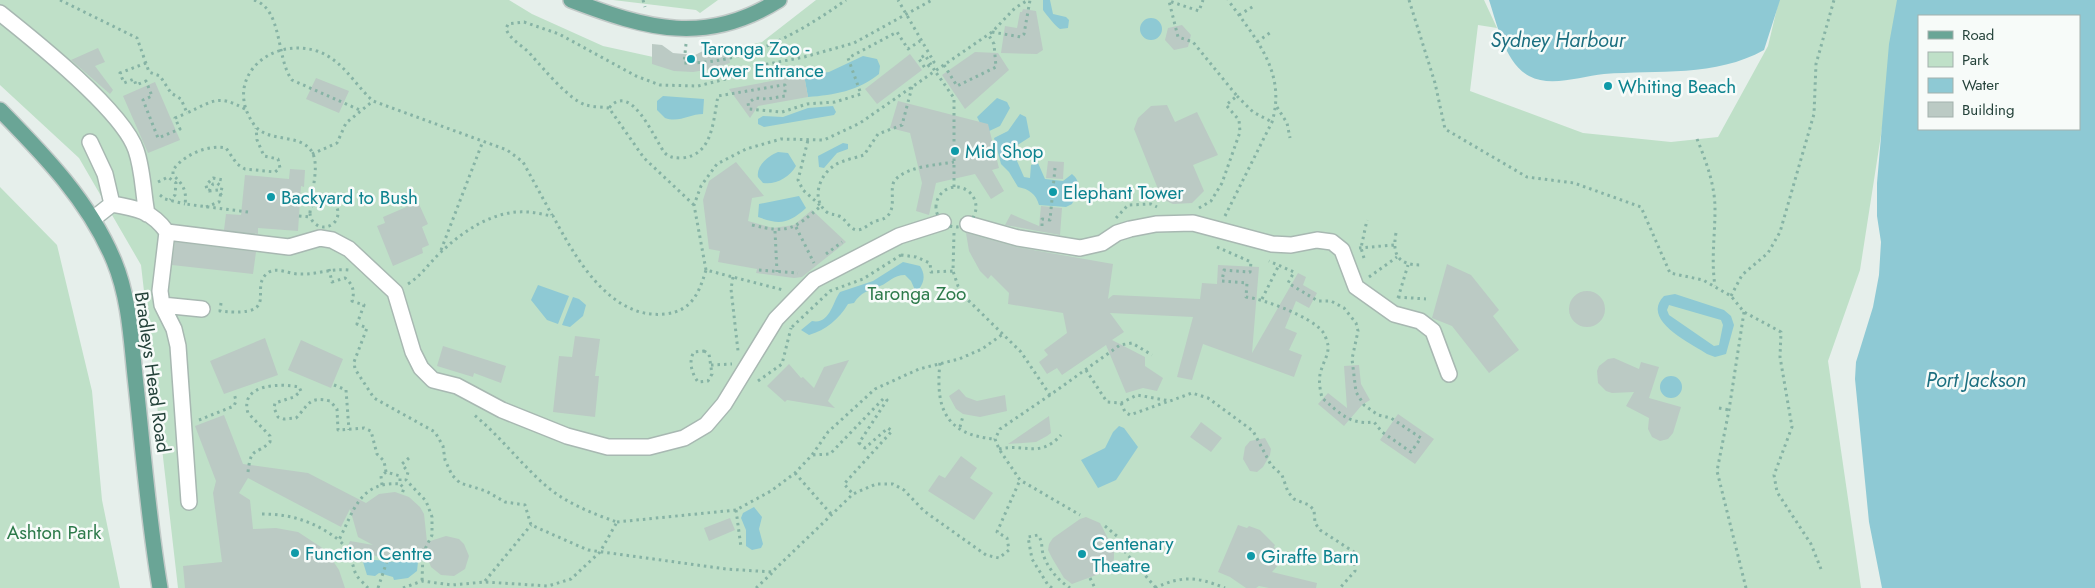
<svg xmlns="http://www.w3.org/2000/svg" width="2095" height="588" viewBox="0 0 2095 588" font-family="Jost,sans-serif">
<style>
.green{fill:#bfe0c8}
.water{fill:#8ec9d4;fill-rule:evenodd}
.building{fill:#bbcac4}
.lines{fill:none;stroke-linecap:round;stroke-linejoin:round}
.minor-casing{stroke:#a8b8b2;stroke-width:18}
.major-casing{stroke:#c2cac8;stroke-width:18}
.path{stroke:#86b3a5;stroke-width:3;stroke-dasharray:2.5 4;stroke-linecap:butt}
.minor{stroke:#fff;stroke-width:15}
.major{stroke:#6aa596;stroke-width:15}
.culture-dot{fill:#0f9aa8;stroke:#f7fbf9;stroke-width:2}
.labels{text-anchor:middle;stroke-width:5;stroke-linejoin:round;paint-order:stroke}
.culture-label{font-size:19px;fill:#0d838f;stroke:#f7fbf9;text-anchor:start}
.park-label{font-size:19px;fill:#2d7a4b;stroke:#f7fbf9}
.street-label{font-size:19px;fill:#24423a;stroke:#f7fbf9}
.water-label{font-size:20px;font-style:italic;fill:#1c6f80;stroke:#f7fbf9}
</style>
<rect width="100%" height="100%" fill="#e6efeb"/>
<path class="green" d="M0,0H509L532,14L603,46L676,62L762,42L816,0H1484L1497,28L1478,25L1470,91L1583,133L1671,142L1718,137L1768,46L1779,0H1902L1860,270L1828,361L1861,588H178L141,265L79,158L0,85Z
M613,0H718L700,13L696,10Z
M0,187L57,245L92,391L102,500L120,588H0Z"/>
<path class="water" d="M1043,0H1050L1053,14L1066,17L1069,20L1068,28L1060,29C1056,27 1046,14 1043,10Z
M1489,0H1780L1764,50C1716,77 1657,70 1604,74C1581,76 1551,88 1529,76C1505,63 1497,24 1489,0Z
M1897,0H2095V588H1882L1869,522L1855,379L1856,362L1873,307L1879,275L1881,242L1877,216V183L1889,44ZM2079,16V129H1919V16Z
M1140 29a11 11 0 1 1 22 0a11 11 0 1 1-22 0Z
M863,56L877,59L880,66L879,74C858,91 834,95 808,97L804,75L829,72Z
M663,96L704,99L703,114C690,114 679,123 665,118L657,110V101Z
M997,98L1007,102L1010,108L1000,126L985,133L977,117Z
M833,106L836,112L834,115L764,127L758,124V119L763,116L783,117L808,108Z
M1020,114L1026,117L1030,137L1016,146L1017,161L1024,177L1030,178L1031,165L1038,163L1045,179L1063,181L1072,174C1083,183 1077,194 1072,204L1066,207L1039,205C1036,194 1029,189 1018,187L1009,172L1001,164L994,138L1008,131Z
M843,143L848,144V149L837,153L824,168L819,167L818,156Z
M778,152L788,153L796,166C790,177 776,185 763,183L758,177C756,166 768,156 778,152Z
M799,196L806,208C788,224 780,225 758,217L759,204Z
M903,262L920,266C925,274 925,281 919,289L915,290L911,281L905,275C893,275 890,282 880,286C868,291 861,292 854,303L848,304C839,319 826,330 809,335L801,330L812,321C830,325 833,301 840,292L873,281Z
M538,285L569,296L558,324L547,320L531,300Z
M1675,294L1724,310L1731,316L1734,325L1726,354L1715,357L1707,354C1691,343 1640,320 1664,296ZM1669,305L1721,320L1723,325L1719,345L1714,346L1669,315L1667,310Z
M573,297L579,299L586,305L583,316L570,327L562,325Z
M1660 387a11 11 0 1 1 22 0a11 11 0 1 1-22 0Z
M1119,426L1124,428L1138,447L1116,480L1098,488L1081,460L1105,448L1113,432Z
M754,507L762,517L759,529L763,544L761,548L752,550L746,546V530L741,518L743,513Z
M416,554L418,562L417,571L408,578L394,580L393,577L379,573L375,576L367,575L363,562C380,555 396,570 416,554Z"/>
<path class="building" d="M1023,9L1036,11L1043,50L1037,54L1001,53L1005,26L1017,28L1020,12H1022Z
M1182,25L1191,35L1188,47L1174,50L1165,40L1168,28Z
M652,44L662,45L673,53L695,55L707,49L728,51L730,63L712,69L693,72L674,71L652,64Z
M98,48L105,62L95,66L113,90L110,94L71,60Z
M975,52L998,53L1009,70L965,109L942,75Z
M910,54L922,70L877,104L865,89Z
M804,75L808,97L758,106L750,118L729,89Z
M316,78L349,91L339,113L306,99Z
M155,82L180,140L148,153L123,96Z
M898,101L988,124L999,168L992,170L1004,191L991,199L975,174L936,183L929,215L916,211L922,183L910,133L890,128Z
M1167,105L1175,122L1197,112L1218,155L1193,165L1204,191L1192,203L1173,204L1162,199L1134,129L1138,118L1151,106Z
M1048,161L1064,162L1063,179L1046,178Z
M736,162L764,196L752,198L748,221L773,228L794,225L812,210L846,242L802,277L794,278L756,273L757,269L718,262L720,251L709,249L703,200L709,181Z
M290,169L305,170L304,187L301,186L298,231L258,228V234L224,230L226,214L241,215L245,175L289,179Z
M418,202L428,224L422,227L429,245L422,248L423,253L393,266L377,226L385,223L383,217Z
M1041,206L1062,208L1060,235L1005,225L1011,214L1039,226Z
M966,233L1016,247L1113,264L1108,299L1113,295L1200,299L1202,283L1217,284L1218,265L1259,267L1252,353L1298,273L1306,277L1303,285L1317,293L1309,308L1296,301L1285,328L1297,333L1289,350L1302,355L1294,377L1203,344L1192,380L1177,377L1193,317L1110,313L1124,332L1112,340L1145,357V366L1163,378L1157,391L1143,388L1126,393L1106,345L1062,375L1057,368L1047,374L1039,362L1048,355L1044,350L1067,333L1063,313L1008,304L1009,293L991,275L988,279L980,271L969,251Z
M175,242L256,252L253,274L172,265Z
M1447,264L1471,275L1499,310L1493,316L1519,350L1489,373L1452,326L1432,318Z
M1569 309a18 18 0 1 1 36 0a18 18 0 1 1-36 0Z
M575,336L600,339L595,376H599L595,417L553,412L559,356L572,357Z
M265,338L278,375L224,394L210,361Z
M301,340L343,359L331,388L288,370Z
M443,346L506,366L501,383L474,373L473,377L437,366Z
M1614,358L1639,369L1641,362L1659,367L1649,398L1681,407L1673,433L1668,439L1660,441L1652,437L1648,429L1649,418L1626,406L1634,392L1612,393L1606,391L1598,383L1597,371L1599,366L1608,359Z
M849,360L828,401L835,408L787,400L785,402L767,386L789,364L801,378L803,377L814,388L824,367Z
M1359,365L1361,384L1370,400L1362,405L1344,426L1318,404L1328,393L1347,408L1344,366Z
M959,389L966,397L977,401L1005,395L1007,411L980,417L963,414L956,409L949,396Z
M1398,414L1434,439L1415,464L1380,440Z
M224,415L243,464L308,473L366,503L379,494L395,492L409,497L420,507L424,514L427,542L446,536L459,539L464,544L469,556L465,569L454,576L441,575L431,567L424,549L405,559L390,561L348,546L350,541L373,545L358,537L350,509L341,527L248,478L239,493L250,500L253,529L276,528L298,532L321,547L331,558L339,570L345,588H185L183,566L222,562L213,493L216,481L195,426Z
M1049,416L1051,433L1047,436L1036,442L1008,444Z
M1201,422L1222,438L1211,452L1190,437Z
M1265,438L1271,449L1270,455L1263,467L1257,472L1250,471L1243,459L1245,447L1250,441Z
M961,456L977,468L970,478L993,493L974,520L928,491L939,475L945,478Z
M1086,517L1100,523L1114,550V558L1113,564L1107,571L1072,584L1064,578L1052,558L1048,550L1049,544L1053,538L1080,519Z
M730,518L735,530L709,541L704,528Z
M1238,525L1247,528L1249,526L1260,530L1275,545L1274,547L1280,553L1275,558L1280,563L1272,572L1317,583L1316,588H1269L1259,586L1256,588H1246L1230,577L1218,572Z"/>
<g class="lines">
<defs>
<path id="minor" d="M0,13C34,40 123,111 136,150C143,170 143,193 147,214
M90,142L105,174L112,204L93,219
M112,204C136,208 152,211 167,232L289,247L320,238L332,240L349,249L395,292L413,352L421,368L433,380L457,386L502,410L567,436L608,447H649L684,438L706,425L724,404L776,319L814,280L899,236L943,222
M968,224L1018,238L1080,248L1102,243L1117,233L1130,229L1156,224L1193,223L1272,244L1291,245L1317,240L1332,242L1342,250L1356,287L1394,314L1420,321L1433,331L1449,374
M167,232L160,291L162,305L174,329L178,346L189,502
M162,305L202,309"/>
<path id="major" d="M571,0C647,29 706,46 779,0
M0,110C45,156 89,201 114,261C129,297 131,338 135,376C143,447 148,518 160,588"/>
</defs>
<use href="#minor" class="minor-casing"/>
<use href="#major" class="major-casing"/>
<path class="path" d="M60,0L137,38L149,72L160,76L171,93L181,99L187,113C213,101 218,94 245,109
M254,0C283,9 276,59 292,80L362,111
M643,0L645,7
M1409,0L1435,83L1445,129L1527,177L1574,183L1641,207L1670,273L1703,280L1731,296L1744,312L1781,332L1780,357L1792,427L1774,475L1777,492L1811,544L1821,569
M1239,15L1254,6
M992,32L1021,37L1024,34L1030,0
M1257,42L1271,32
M686,44L684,63C745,64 798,34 846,0
M146,63L120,73L124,83L134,79L136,85L146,81L152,96L143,100L158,138L180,129L175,118L187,113
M944,65L957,86L996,67L994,44L988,34
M912,87L902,125L878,134L864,155C855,158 843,160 835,165C819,175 810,200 828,213C832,215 835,214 839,216C846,219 849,229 857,230C864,230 868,224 874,222C877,220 882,220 885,218C899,209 887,187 896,179C909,166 937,165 954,162
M1237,96L1253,112L1272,122
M1277,107L1287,123L1290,138
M609,108C602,107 593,107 586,105C569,100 544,69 532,56C524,46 511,41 506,29L508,24L524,22L559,34L636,76L660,85L698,86L726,79L752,67L804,57L854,43L932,0
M1697,139C1706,161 1715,185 1715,209C1715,236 1711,260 1715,286
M312,154L337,143L346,123L373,101
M158,182L168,177L176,183L175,195L170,200
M936 207a20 20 0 1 1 40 0a20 20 0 1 1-40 0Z
M954,187V98L935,71L992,32L1015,8L1028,0
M209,191L218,190L222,196
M160,195L165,199L185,204
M310 213a14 14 0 1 1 28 0a14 14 0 1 1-28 0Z
M314,202L312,198C313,184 320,161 310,149C297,134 268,142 255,126C221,80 269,36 317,51C343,60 354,84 373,101L507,150L523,162L552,215
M694,205L644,158L609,108C631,81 654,138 664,152C668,157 674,158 681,158C713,156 713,121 718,96L783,85H785V96L767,99L755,98L748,103L749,109L782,112L807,104L835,102L861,94L848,58L897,32L908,49L920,41
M206,207L219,202L222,187L217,183L213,184L209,191L207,190L206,185L213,178L223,180
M1199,208L1211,201L1222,183L1240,132L1239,120L1226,105L1237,96L1193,42L1178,37L1169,1L1199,11L1203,0
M248,212L185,204C187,191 183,184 173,175V170C183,155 209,144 226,148L237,164L245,169L275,172L280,168L278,159L264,156L257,140L256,128
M299,216L310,217
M1225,216L1272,122C1287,72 1255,38 1228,0
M1116,218L1128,205L1151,204L1157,207
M752,225C789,234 794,229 821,206L803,190L798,180L808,140
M1042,226V219L1050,220L1055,168
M796,227L814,263
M775,231L777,272
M954,233L953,271L958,286L968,300L1021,352L1050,395L1120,345L1132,343L1152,355
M1396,233C1392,255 1398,265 1421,265
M1217,247L1251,262L1250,272L1224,270L1222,281L1247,283L1246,297C1264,299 1311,317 1322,331C1325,334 1327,341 1328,345C1329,355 1323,362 1321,371C1318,379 1320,389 1322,398C1340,413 1349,425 1374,422L1382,432L1411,452L1421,438L1391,418L1378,415L1364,405L1356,392L1352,359L1358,331L1356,323L1344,308L1331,301H1318L1288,283L1294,272L1269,261
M1359,248L1394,245
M441,250L483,141
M826,254L842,242
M901,255L916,257L930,263L931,272L953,271
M1364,258L1361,248L1367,220
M329,269L332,282L345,278C353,284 355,292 352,301L364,305L357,324L367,328L354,362L355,369L374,398L435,432L443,446L445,460L452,475L460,483L486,491L505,502L525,505L531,525L588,550L726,569L772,572L853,494L876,484H893L904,490L924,511L986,555L999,558L1009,550L1007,538L997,532L1020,480
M706,270L694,205L701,186L717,164L746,149L781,139L824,140L860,123L935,71L925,55L919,59L925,68L934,62L898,0
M759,270L798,273
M733,277L731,289L738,351
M1369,277L1397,257
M408,284C422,275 429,263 441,252C463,231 494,210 526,212C535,212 544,215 553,216C575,257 610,320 665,314C692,311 699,293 706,270L783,290
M1731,296L1742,275L1768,253L1780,232L1814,114L1816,64L1834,0
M1398,297L1426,299
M1398,298L1408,265
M1262,299L1279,265
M221,303L220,311C285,318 246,287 269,272C278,267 289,274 299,274C316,275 331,268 349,270
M1744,312L1729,410L1717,471L1746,588
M792,327L830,291L863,279L901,255L900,252
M704,351L709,354L712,374L708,381L698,382C692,374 688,361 694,352Z
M940,363C935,409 946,435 995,439
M711,365L732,364
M1086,370L1107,402L1121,403L1137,395L1170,401L1192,393L1208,398L1253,431L1271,465L1282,475L1288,492L1294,499L1309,505L1314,510L1315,523L1320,530L1354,552L1355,571L1340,588
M758,381L782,364L791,328
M334,385L346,390L349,430
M1050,395L1000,429L995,439L999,449L1020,480L1080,515
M1121,403L1125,412L1130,415L1169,401
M1719,408L1729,410
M199,420L234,406L236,401L234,393
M960,427L963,416
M999,449C1025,443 1039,459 1061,435
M813,455L830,454L884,398L887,400L859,443L865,448L888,428L892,431L844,484L853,494
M409,458L402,464L408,472L406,480L426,501L432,517V535L423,553L422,581
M248,472C251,445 256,456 270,442V436L248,413C239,384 280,383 299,387L301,391L294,397L275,403L274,408L278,417L284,419L296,418C309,405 308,396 330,401L337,409L338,430L364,428L371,431L377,454L384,461L386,472L400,476V484L404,488L402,494
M795,473L831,514
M382,485L381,476L386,472
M736,510L741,547
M262,514C292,514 315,522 339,540
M617,522L736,510L771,491L795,473L812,455L828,432L875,389L919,369L959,359L982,349L1003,334
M1105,526L1118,537L1126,553L1156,588
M1090,578L1095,588
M485,581L531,525
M368,588C364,583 357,578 355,572C350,557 352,553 339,540C354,510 360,481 400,484
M378,588L387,561
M403,588L422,581L452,585L485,582L548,586L571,579L600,552L617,522C593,514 564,502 545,485C519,462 499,435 473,414
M756,588L772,573
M1052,588L1048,585L1032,559L1028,537L1038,535C1043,542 1041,546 1043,554C1048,569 1058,580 1070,588
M1155,588C1182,575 1198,577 1225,588"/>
<use href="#minor" class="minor"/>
<use href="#major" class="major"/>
</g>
<g class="culture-dot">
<circle cx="691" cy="59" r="5"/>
<circle cx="1608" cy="86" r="5"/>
<circle cx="955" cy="151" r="5"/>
<circle cx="1053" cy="192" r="5"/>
<circle cx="271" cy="197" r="5"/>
<circle cx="295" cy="553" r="5"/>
<circle cx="1082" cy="554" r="5"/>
<circle cx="1251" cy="556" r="5"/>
</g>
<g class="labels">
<g class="culture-label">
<text x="701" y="55">Taronga Zoo -<tspan x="701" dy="22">Lower Entrance</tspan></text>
<text x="1618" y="93">Whiting Beach</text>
<text x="965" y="158">Mid Shop</text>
<text x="1063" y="199">Elephant Tower</text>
<text x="281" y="204">Backyard to Bush</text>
<text x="1092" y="550">Centenary<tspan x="1092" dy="22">Theatre</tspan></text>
<text x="305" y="560">Function Centre</text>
<text x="1261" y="563">Giraffe Barn</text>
</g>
<g class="park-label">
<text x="917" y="300">Taronga Zoo</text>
<text x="54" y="539">Ashton Park</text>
</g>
<g class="street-label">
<text transform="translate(153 372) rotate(82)" y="7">Bradleys Head Road</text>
</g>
<g class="water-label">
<text x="1558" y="47">Sydney Harbour</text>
<text x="1976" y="387">Port Jackson</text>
</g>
</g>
<rect x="1918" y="15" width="162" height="115" fill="#f7fbf9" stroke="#a3b1ad"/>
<rect x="1928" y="31" width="25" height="8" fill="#6aa596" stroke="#a3b1ad"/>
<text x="1962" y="40" font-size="15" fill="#24423a">Road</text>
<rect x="1928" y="52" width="25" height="15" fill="#bfe0c8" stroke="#a3b1ad"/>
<text x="1962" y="65" font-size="15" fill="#24423a">Park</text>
<rect x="1928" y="78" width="25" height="15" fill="#8ec9d4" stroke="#a3b1ad"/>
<text x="1962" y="90" font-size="15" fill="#24423a">Water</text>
<rect x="1928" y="102" width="25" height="15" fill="#bbcac4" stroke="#a3b1ad"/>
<text x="1962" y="115" font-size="15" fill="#24423a">Building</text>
</svg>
